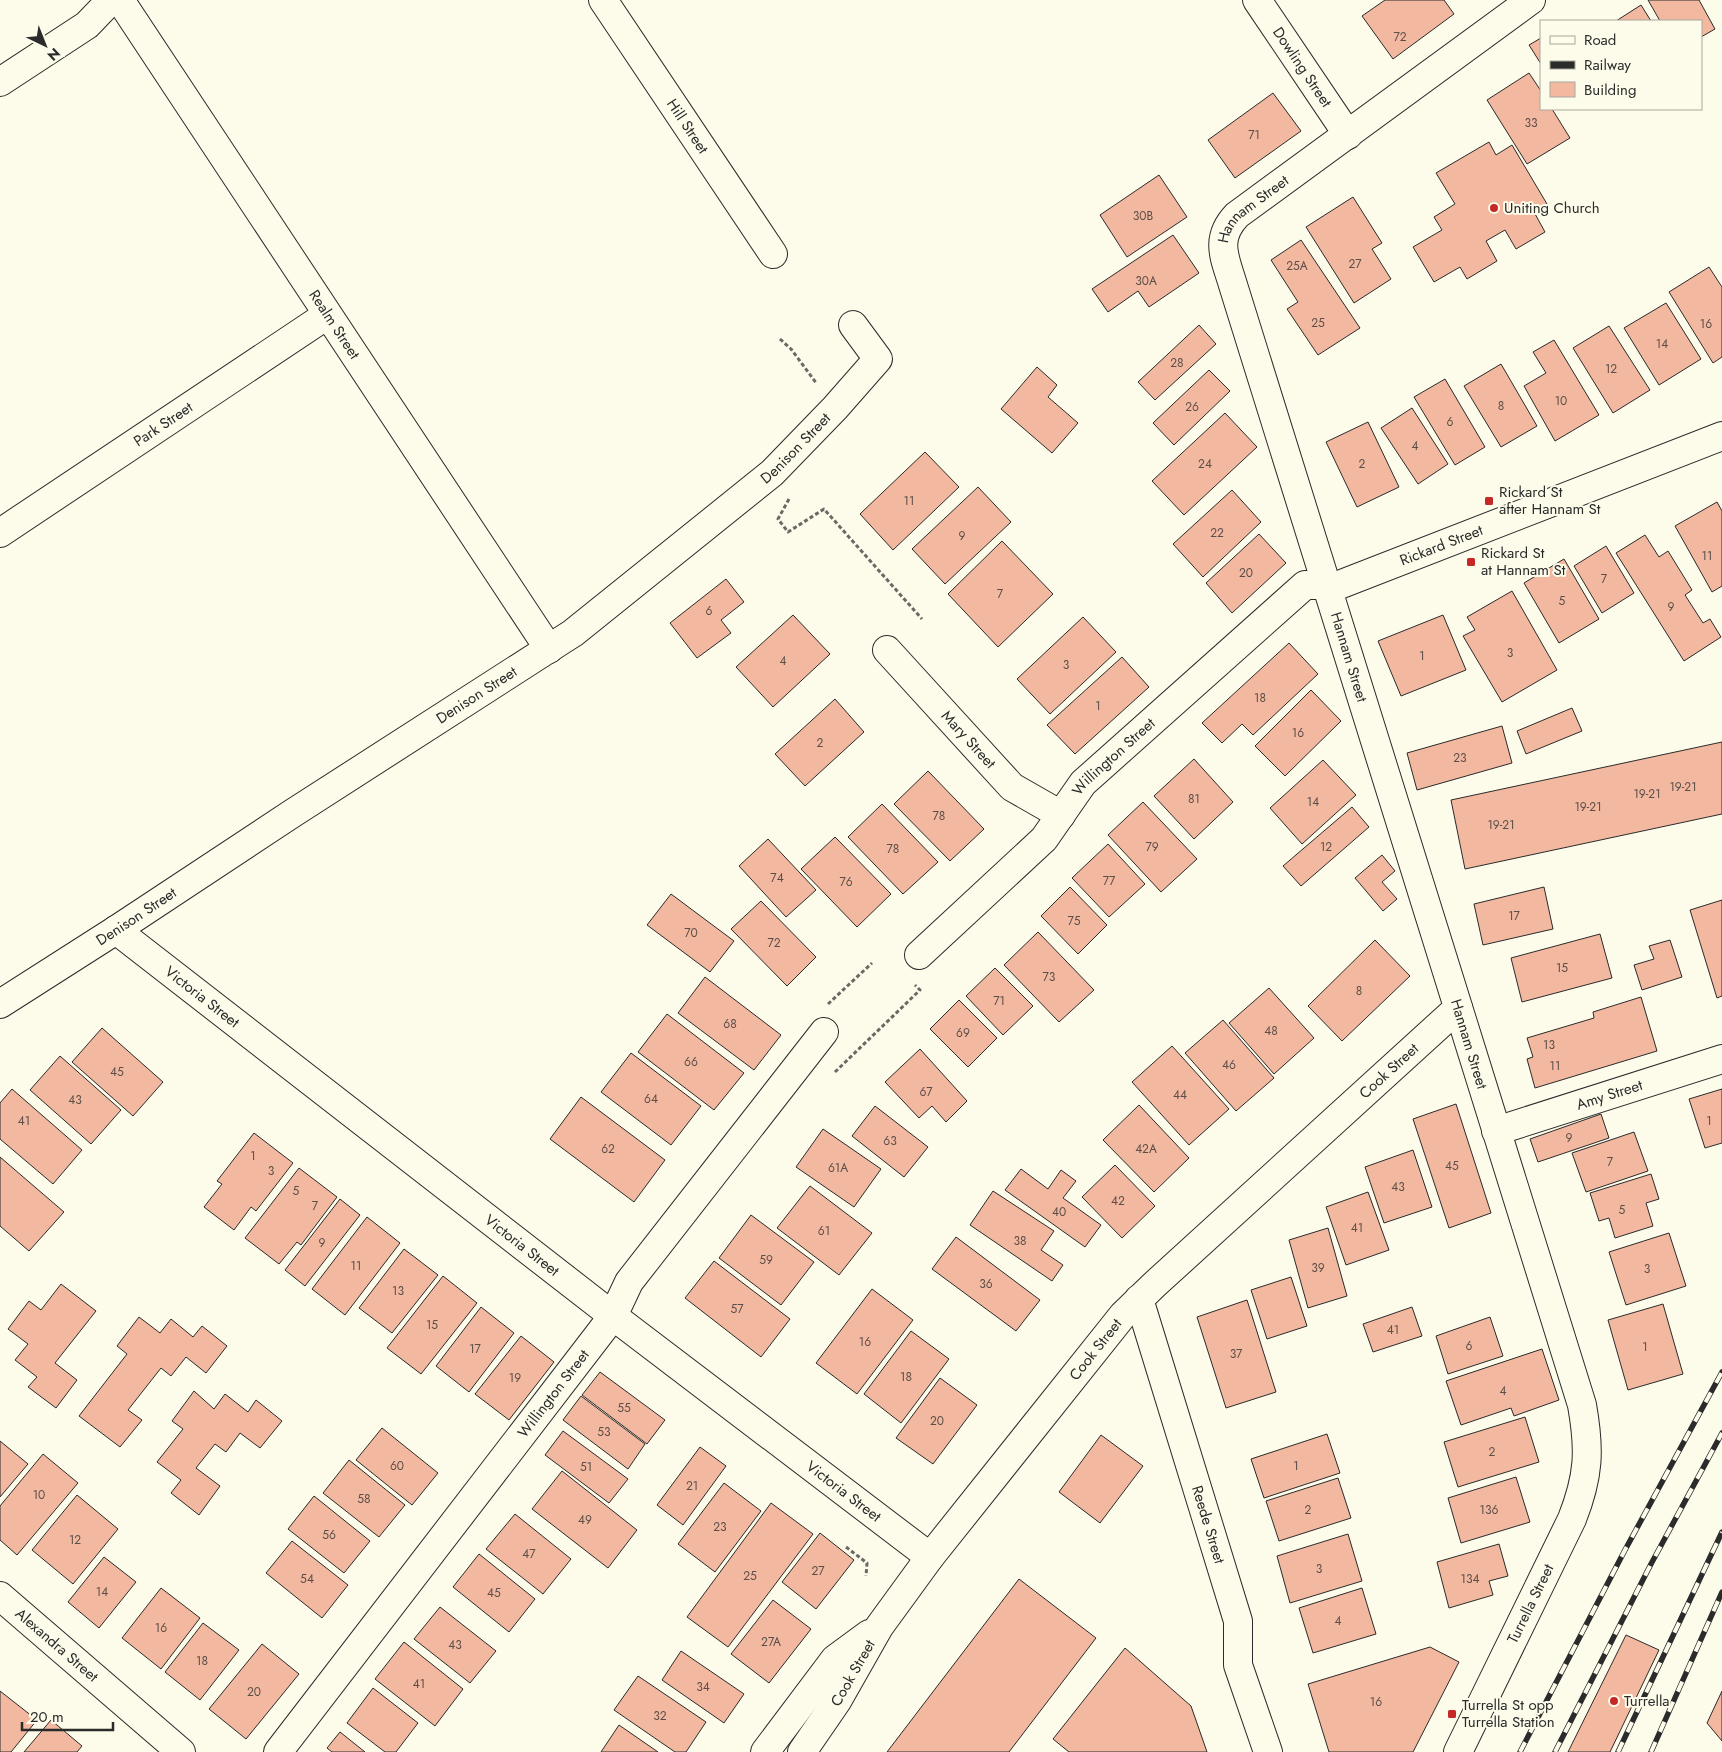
<svg xmlns="http://www.w3.org/2000/svg" width="1722" height="1752" viewBox="0 0 1722 1752" font-family="Jost,sans-serif">
<style>
.building{fill:#f2b8a0;stroke:#2b2b2b}
.lines{fill:none;stroke-linecap:round;stroke-linejoin:round}
.minor-casing{stroke:#2b2b2b;stroke-width:30}
.path{stroke:#6a6964;stroke-width:3;stroke-dasharray:4 2.5;stroke-linecap:butt}
.minor{stroke:#fdfbea;stroke-width:28}
.rail-casing{stroke:#2b2b2b;stroke-width:5.5}
.rail{stroke:#fdfbea;stroke-width:4;stroke-dasharray:11;stroke-linecap:butt}
.poi-dot{fill:#c62828;stroke:#fdfbea;stroke-width:2}
.labels{text-anchor:middle;stroke-width:4;stroke-linejoin:round;paint-order:stroke}
.number-label{font-size:12px;fill:#5d4e48}
.street-label{font-size:15px;fill:#2b2b2b;stroke:#fdfbea}
.poi-label{font-size:15px;fill:#2b2b2b;stroke:#fdfbea;text-anchor:start}
</style>
<rect width="100%" height="100%" fill="#fdfbea"/>
<path class="building" d="M1385,0H1444L1454,14L1393,59L1362,16Z
M1648,0H1699L1715,29L1701,37V21H1660Z
M1641,5L1651,21H1616Z
M1541,38V64L1529,45Z
M1529,73L1541,91V109H1552L1570,138L1527,164L1487,100Z
M1273,93L1301,131L1235,178L1208,140Z
M1489,142L1496,155L1512,145L1547,204L1534,212L1545,232L1516,249L1505,230L1486,241L1497,261L1467,279L1460,267L1434,282L1413,247L1442,230L1434,217L1455,204L1436,173Z
M1159,175L1187,217L1127,257L1100,215Z
M1353,197L1382,243L1372,249L1391,279L1354,303L1306,227Z
M1173,235L1199,273L1149,307L1138,291L1108,312L1092,289Z
M1301,240L1360,328L1318,355L1287,309L1298,302L1271,260Z
M1709,267L1722,287V357L1713,363L1669,292Z
M1666,303L1701,359L1659,385L1624,328Z
M1199,325L1216,344L1155,400L1138,382Z
M1609,326L1650,390L1613,413L1573,348Z
M1554,340L1599,415L1555,441L1524,386L1546,373L1533,352Z
M1501,364L1537,426L1501,447L1464,386Z
M1037,367L1057,385L1048,397L1078,423L1052,453L1001,409Z
M1209,370L1230,391L1174,445L1153,423Z
M1445,379L1485,447L1455,465L1414,397Z
M1412,408L1448,464L1418,484L1381,428Z
M1225,413L1257,447L1184,515L1152,481Z
M1368,422L1399,487L1357,507L1326,442Z
M925,452L959,487L893,550L860,514Z
M978,487L1011,522L945,584L912,549Z
M1232,490L1261,522L1203,577L1173,544Z
M1717,502L1722,511V586L1712,592L1675,526Z
M1259,534L1286,563L1232,613L1206,583Z
M1645,535L1659,557L1668,551L1692,590L1685,595L1703,623L1710,619L1721,637L1684,661L1616,553Z
M1002,541L1053,594L998,647L948,594Z
M1606,546L1634,593L1602,613L1574,566Z
M1564,559L1599,619L1559,643L1524,583Z
M726,579L744,602L721,620L731,633L697,658L670,623Z
M1512,591L1557,670L1502,702L1463,636L1475,630L1467,617Z
M793,615L830,654L773,707L736,667Z
M1443,615L1466,670L1401,696L1378,641Z
M1083,617L1116,652L1050,714L1017,679Z
M1289,643L1318,674L1253,735L1242,724L1222,743L1202,723Z
M1122,657L1149,687L1075,754L1047,725Z
M1311,690L1341,721L1285,776L1255,746Z
M835,699L864,732L805,786L775,754Z
M1572,708L1582,731L1526,754L1517,731Z
M1502,726L1512,763L1417,790L1407,753Z
M1722,742V814L1465,869L1451,800Z
M1194,759L1233,802L1194,839L1154,796Z
M1323,760L1356,795L1302,844L1270,808Z
M928,771L984,829L950,861L894,804Z
M1143,802L1197,859L1161,892L1108,835Z
M882,804L938,862L903,894L848,837Z
M1352,807L1369,827L1301,886L1283,866Z
M835,837L891,894L857,927L801,869Z
M768,839L816,890L786,917L739,866Z
M1108,844L1145,884L1109,917L1072,878Z
M1382,855L1395,871L1382,882L1397,899L1383,911L1355,878Z
M1070,887L1107,925L1078,954L1041,916Z
M1544,887L1553,929L1483,945L1474,904Z
M671,894L734,941L710,972L647,925Z
M1722,900V996L1717,998L1690,910Z
M761,901L816,957L787,986L731,929Z
M1038,932L1094,990L1059,1022L1004,965Z
M1600,934L1612,978L1522,1002L1511,958Z
M1375,940L1410,976L1342,1041L1308,1006Z
M1670,940L1682,977L1642,990L1634,965L1654,959L1649,946Z
M995,968L1033,1006L1003,1035L966,996Z
M705,977L781,1035L754,1070L678,1013Z
M1269,988L1314,1038L1274,1074L1229,1023Z
M1641,997L1657,1051L1535,1088L1527,1059L1533,1057L1527,1038L1594,1018L1593,1012Z
M959,1000L997,1038L968,1067L930,1029Z
M667,1014L744,1073L714,1110L638,1052Z
M1223,1020L1274,1078L1236,1111L1185,1053Z
M102,1028L163,1082L133,1116L72,1062Z
M1172,1046L1229,1109L1189,1145L1132,1082Z
M920,1049L967,1101L946,1122L932,1106L919,1118L885,1082Z
M631,1053L701,1106L671,1145L601,1092Z
M60,1056L121,1110L91,1144L30,1090Z
M12,1089L82,1150L53,1184L0,1139V1103Z
M1722,1089V1143L1705,1148L1689,1099Z
M581,1097L665,1160L634,1202L550,1139Z
M1456,1104L1491,1213L1449,1228L1413,1119Z
M1139,1105L1189,1158L1154,1192L1103,1140Z
M875,1106L928,1147L904,1177L852,1136Z
M1601,1114L1609,1138L1538,1162L1530,1139Z
M823,1129L881,1169L854,1207L796,1167Z
M1634,1132L1648,1171L1586,1192L1572,1153Z
M254,1133L293,1163L256,1211L251,1207L234,1230L204,1207L222,1184L217,1181Z
M1413,1150L1432,1207L1384,1223L1365,1167Z
M0,1157L64,1212L29,1251L0,1226Z
M1115,1165L1155,1206L1122,1238L1082,1197Z
M299,1168L337,1197L301,1245L297,1242L279,1264L245,1238Z
M1021,1169L1048,1189L1061,1170L1076,1181L1063,1198L1101,1225L1085,1247L1005,1190Z
M1651,1174L1659,1199L1646,1203L1653,1226L1615,1238L1609,1218L1599,1221L1590,1193Z
M810,1186L872,1233L839,1275L777,1228Z
M993,1191L1054,1231L1041,1250L1063,1265L1052,1281L970,1225Z
M1368,1192L1389,1250L1346,1265L1326,1207Z
M340,1199L360,1215L305,1286L285,1270Z
M751,1215L814,1262L781,1305L719,1258Z
M367,1217L400,1243L345,1315L312,1289Z
M1328,1228L1347,1296L1308,1308L1289,1240Z
M1669,1233L1686,1286L1626,1305L1609,1252Z
M956,1237L1040,1300L1016,1331L932,1269Z
M404,1249L438,1275L392,1333L359,1308Z
M714,1261L790,1319L761,1357L685,1298Z
M443,1276L477,1303L421,1374L387,1348Z
M1291,1277L1307,1326L1267,1339L1251,1290Z
M61,1284L96,1311L55,1363L77,1380L56,1408L28,1387L37,1377L15,1360L28,1344L8,1329L29,1301L41,1310Z
M872,1289L913,1320L857,1394L816,1363Z
M1247,1300L1276,1392L1226,1408L1197,1317Z
M1663,1304L1683,1374L1628,1390L1608,1320Z
M481,1307L514,1333L469,1392L436,1366Z
M1412,1307L1422,1336L1373,1352L1363,1324Z
M139,1317L160,1333L171,1319L193,1337L202,1326L227,1346L206,1373L186,1357L171,1376L161,1368L128,1410L142,1420L120,1447L79,1416L127,1354L117,1346Z
M1490,1317L1503,1356L1448,1374L1436,1336Z
M911,1331L949,1359L901,1423L864,1394Z
M521,1336L554,1362L509,1420L475,1394Z
M1542,1349L1559,1400L1514,1416L1511,1408L1461,1425L1446,1381Z
M600,1372L665,1420L647,1444L582,1395Z
M940,1378L977,1405L933,1464L896,1438Z
M194,1391L214,1409L225,1394L248,1412L256,1400L282,1421L260,1448L240,1433L226,1452L215,1444L196,1468L220,1486L199,1515L171,1493L181,1480L157,1462L183,1429L172,1421Z
M581,1396L645,1444L628,1469L563,1420Z
M1525,1417L1539,1462L1458,1487L1444,1442Z
M382,1428L438,1473L412,1505L356,1460Z
M563,1431L628,1479L609,1503L545,1455Z
M1327,1434L1340,1473L1264,1498L1251,1459Z
M1101,1435L1143,1466L1100,1523L1059,1492Z
M0,1441L28,1464L0,1497Z
M700,1447L726,1466L683,1525L657,1505Z
M43,1454L78,1483L17,1555L0,1540V1506Z
M349,1460L405,1505L379,1537L323,1493Z
M562,1471L637,1530L608,1568L532,1509Z
M1516,1477L1530,1522L1461,1543L1448,1498Z
M1338,1478L1351,1518L1279,1541L1266,1501Z
M724,1483L761,1511L715,1572L678,1544Z
M77,1495L118,1529L73,1584L32,1550Z
M314,1496L370,1541L344,1573L288,1529Z
M771,1503L813,1534L728,1647L687,1617Z
M515,1514L571,1559L543,1594L486,1549Z
M820,1533L854,1560L816,1609L782,1582Z
M1348,1534L1362,1581L1290,1603L1277,1556Z
M292,1541L348,1585L322,1618L266,1573Z
M1499,1544L1508,1576L1489,1581L1493,1595L1449,1608L1437,1562Z
M479,1554L535,1599L509,1632L453,1587Z
M104,1557L136,1582L99,1628L68,1602Z
M1019,1579L1096,1638L1009,1752H887Z
M161,1588L200,1618L161,1669L122,1638Z
M1362,1588L1376,1634L1313,1653L1299,1608Z
M773,1600L811,1629L769,1683L731,1654Z
M440,1607L496,1651L470,1683L414,1639Z
M203,1623L239,1650L200,1700L165,1672Z
M1626,1635L1659,1650L1610,1752H1568Z
M404,1642L463,1689L435,1726L375,1679Z
M262,1644L299,1674L246,1739L209,1709Z
M1430,1647L1459,1662L1413,1752H1329L1308,1684Z
M1125,1648L1191,1706L1207,1752H1069L1053,1739Z
M681,1651L744,1694L724,1723L662,1680Z
M638,1676L706,1722L686,1752H675L614,1710Z
M373,1688L418,1723L396,1752H385L347,1723Z
M0,1691L37,1720L11,1752H0Z
M1722,1691V1741L1707,1723Z
M51,1720L82,1746L77,1752H24Z
M619,1725L658,1752H601Z
M340,1732L365,1752H332L327,1748Z"/>
<g class="lines">
<defs>
<g id="minor">
<path id="s1" d="M120,0L549,649"/>
<path id="s2" d="M603,0L773,254"/>
<path id="s3" d="M1257,0L1348,135"/>
<path d="M0,82L87,25L111,0"/>
<path id="s4" d="M0,533L327,315"/>
<path id="s5" d="M887,650L1012,787L1061,815"/>
<path id="s6" d="M116,930L613,1316L930,1557"/>
<path id="s7" d="M919,955L1044,839L1083,783L1305,585H1339L1722,436"/>
<path id="s8" d="M0,1004L116,930L293,813L573,633L772,473L835,408L878,359L853,325"/>
<path id="s9" d="M1496,1131L1722,1059"/>
<path id="s10" d="M1139,1299L1238,1621V1665L1268,1752"/>
<path id="s11" d="M0,1596L181,1752"/>
<path id="s12" d="M278,1752L613,1316L629,1282L824,1032"/>
<path d="M765,1752L835,1659L869,1634"/>
<path id="s13" d="M802,1752L837,1701L879,1627L930,1557L1123,1315L1154,1285L1458,1008"/>
<path id="s14" d="M1458,1752L1572,1519C1589,1476 1590,1450 1582,1405L1233,285C1225,258 1214,239 1237,215L1531,0"/>
</g>
</defs>
<use href="#minor" class="minor-casing"/>
<path class="path" d="M780,339L791,349L817,384
M789,499L778,519L788,532L824,509L922,619
M828,1004L872,963
M835,1072L920,990L915,985
M846,1547L867,1563L866,1576"/>
<use href="#minor" class="minor"/>
<defs>
<path id="rail" d="M1520,1752L1625,1550L1722,1372
M1555,1752L1651,1564L1722,1433
M1618,1752L1722,1532
M1651,1752L1722,1592"/>
</defs>
<use href="#rail" class="rail-casing"/>
<use href="#rail" class="rail"/>
</g>
<g class="poi-dot">
<circle cx="1494" cy="208" r="5"/>
<rect x="1484" y="496" width="10" height="10" rx="2.5"/>
<rect x="1466" y="557" width="10" height="10" rx="2.5"/>
<circle cx="1614" cy="1701" r="5"/>
<rect x="1447" y="1709" width="10" height="10" rx="2.5"/>
</g>
<g class="labels">
<g class="number-label">
<text x="1400" y="41">72</text>
<text x="1531" y="127">33</text>
<text x="1254" y="139">71</text>
<text x="1143" y="220">30B</text>
<text x="1355" y="268">27</text>
<text x="1297" y="270">25A</text>
<text x="1146" y="285">30A</text>
<text x="1318" y="327">25</text>
<text x="1706" y="328">16</text>
<text x="1662" y="348">14</text>
<text x="1177" y="367">28</text>
<text x="1611" y="373">12</text>
<text x="1561" y="405">10</text>
<text x="1501" y="410">8</text>
<text x="1192" y="411">26</text>
<text x="1450" y="426">6</text>
<text x="1415" y="450">4</text>
<text x="1205" y="468">24</text>
<text x="1362" y="468">2</text>
<text x="909" y="505">11</text>
<text x="1217" y="537">22</text>
<text x="962" y="540">9</text>
<text x="1707" y="560">11</text>
<text x="1246" y="577">20</text>
<text x="1604" y="583">7</text>
<text x="1000" y="598">7</text>
<text x="1562" y="605">5</text>
<text x="1671" y="611">9</text>
<text x="709" y="615">6</text>
<text x="1510" y="657">3</text>
<text x="1422" y="660">1</text>
<text x="783" y="665">4</text>
<text x="1066" y="669">3</text>
<text x="1260" y="702">18</text>
<text x="1098" y="710">1</text>
<text x="1298" y="737">16</text>
<text x="820" y="747">2</text>
<text x="1460" y="762">23</text>
<text x="1683" y="791">19-21</text>
<text x="1647" y="798">19-21</text>
<text x="1194" y="803">81</text>
<text x="1313" y="806">14</text>
<text x="1588" y="811">19-21</text>
<text x="939" y="820">78</text>
<text x="1501" y="829">19-21</text>
<text x="1152" y="851">79</text>
<text x="1326" y="851">12</text>
<text x="893" y="853">78</text>
<text x="777" y="882">74</text>
<text x="1109" y="885">77</text>
<text x="846" y="886">76</text>
<text x="1514" y="920">17</text>
<text x="1074" y="925">75</text>
<text x="691" y="937">70</text>
<text x="774" y="947">72</text>
<text x="1562" y="972">15</text>
<text x="1049" y="981">73</text>
<text x="1359" y="995">8</text>
<text x="999" y="1005">71</text>
<text x="730" y="1028">68</text>
<text x="1271" y="1035">48</text>
<text x="963" y="1037">69</text>
<text x="1549" y="1049">13</text>
<text x="691" y="1066">66</text>
<text x="1229" y="1069">46</text>
<text x="1555" y="1070">11</text>
<text x="117" y="1076">45</text>
<text x="926" y="1096">67</text>
<text x="1180" y="1099">44</text>
<text x="651" y="1103">64</text>
<text x="75" y="1104">43</text>
<text x="24" y="1125">41</text>
<text x="1709" y="1125">1</text>
<text x="1569" y="1142">9</text>
<text x="890" y="1145">63</text>
<text x="608" y="1153">62</text>
<text x="1146" y="1153">42A</text>
<text x="253" y="1160">1</text>
<text x="1610" y="1166">7</text>
<text x="1452" y="1170">45</text>
<text x="838" y="1172">61A</text>
<text x="271" y="1175">3</text>
<text x="1398" y="1191">43</text>
<text x="296" y="1195">5</text>
<text x="1118" y="1205">42</text>
<text x="315" y="1210">7</text>
<text x="1622" y="1214">5</text>
<text x="1059" y="1216">40</text>
<text x="1357" y="1232">41</text>
<text x="824" y="1235">61</text>
<text x="1020" y="1245">38</text>
<text x="322" y="1247">9</text>
<text x="766" y="1264">59</text>
<text x="356" y="1270">11</text>
<text x="1318" y="1272">39</text>
<text x="1647" y="1273">3</text>
<text x="986" y="1288">36</text>
<text x="398" y="1295">13</text>
<text x="737" y="1313">57</text>
<text x="432" y="1329">15</text>
<text x="1393" y="1334">41</text>
<text x="865" y="1346">16</text>
<text x="1469" y="1350">6</text>
<text x="1645" y="1351">1</text>
<text x="475" y="1353">17</text>
<text x="1236" y="1358">37</text>
<text x="906" y="1381">18</text>
<text x="515" y="1382">19</text>
<text x="1503" y="1395">4</text>
<text x="624" y="1412">55</text>
<text x="937" y="1425">20</text>
<text x="604" y="1436">53</text>
<text x="1492" y="1456">2</text>
<text x="397" y="1470">60</text>
<text x="1296" y="1470">1</text>
<text x="586" y="1471">51</text>
<text x="692" y="1490">21</text>
<text x="39" y="1499">10</text>
<text x="364" y="1503">58</text>
<text x="1308" y="1514">2</text>
<text x="1489" y="1514">136</text>
<text x="585" y="1524">49</text>
<text x="720" y="1531">23</text>
<text x="329" y="1539">56</text>
<text x="75" y="1544">12</text>
<text x="529" y="1558">47</text>
<text x="1319" y="1573">3</text>
<text x="818" y="1575">27</text>
<text x="750" y="1580">25</text>
<text x="307" y="1583">54</text>
<text x="1470" y="1583">134</text>
<text x="102" y="1596">14</text>
<text x="494" y="1597">45</text>
<text x="1338" y="1625">4</text>
<text x="161" y="1632">16</text>
<text x="771" y="1646">27A</text>
<text x="455" y="1649">43</text>
<text x="202" y="1665">18</text>
<text x="419" y="1688">41</text>
<text x="703" y="1691">34</text>
<text x="254" y="1696">20</text>
<text x="1376" y="1706">16</text>
<text x="660" y="1720">32</text>
</g>
<g class="street-label">
<text dy="5" stroke="none"><textPath href="#s3" startOffset="81">Dowling Street</textPath></text>
<text dy="5" stroke="none"><textPath href="#s2" startOffset="152">Hill Street</textPath></text>
<text dy="5" stroke="none"><textPath href="#s14" startOffset="1639">Hannam Street</textPath></text>
<text dy="5" stroke="none"><textPath href="#s1" startOffset="389">Realm Street</textPath></text>
<text dy="5" stroke="none"><textPath href="#s4" startOffset="196">Park Street</textPath></text>
<text dy="5" stroke="none"><textPath href="#s8" startOffset="972">Denison Street</textPath></text>
<text dy="5" stroke="none"><textPath href="#s7" startOffset="680">Rickard Street</textPath></text>
<text transform="translate(1349 657) rotate(73)" y="5">Hannam Street</text>
<text dy="5" stroke="none"><textPath href="#s8" startOffset="568">Denison Street</textPath></text>
<text dy="5" stroke="none"><textPath href="#s5" startOffset="121">Mary Street</textPath></text>
<text dy="5" stroke="none"><textPath href="#s7" startOffset="279">Willington Street</textPath></text>
<text dy="5" stroke="none"><textPath href="#s8" startOffset="162">Denison Street</textPath></text>
<text dy="5" stroke="none"><textPath href="#s6" startOffset="109">Victoria Street</textPath></text>
<text transform="translate(1469 1044) rotate(73)" y="5">Hannam Street</text>
<text dy="5" stroke="none"><textPath href="#s13" startOffset="904">Cook Street</textPath></text>
<text dy="5" stroke="none"><textPath href="#s9" startOffset="119">Amy Street</textPath></text>
<text dy="5" stroke="none"><textPath href="#s6" startOffset="514">Victoria Street</textPath></text>
<text dy="5" stroke="none"><textPath href="#s13" startOffset="499">Cook Street</textPath></text>
<text dy="5" stroke="none"><textPath href="#s12" startOffset="452">Willington Street</textPath></text>
<text dy="5" stroke="none"><textPath href="#s6" startOffset="919">Victoria Street</textPath></text>
<text dy="5" stroke="none"><textPath href="#s10" startOffset="236">Reede Street</textPath></text>
<text dy="5" stroke="none"><textPath href="#s14" startOffset="165">Turrella Street</textPath></text>
<text dy="5" stroke="none"><textPath href="#s11" startOffset="75">Alexandra Street</textPath></text>
<text dy="5" stroke="none"><textPath href="#s13" startOffset="94">Cook Street</textPath></text>
</g>
<g class="poi-label">
<text x="1504" y="213">Uniting Church</text>
<text x="1499" y="497">Rickard St<tspan x="1499" dy="17">after Hannam St</tspan></text>
<text x="1481" y="558">Rickard St<tspan x="1481" dy="17">at Hannam St</tspan></text>
<text x="1624" y="1706">Turrella</text>
<text x="1462" y="1710">Turrella St opp<tspan x="1462" dy="17">Turrella Station</tspan></text>
</g>
</g>
<rect x="1540" y="20" width="162" height="90" fill="#fdfbea" stroke="#a9a89e"/>
<rect x="1550" y="36" width="25" height="8" fill="#fdfbea" stroke="#a9a89e"/>
<text x="1584" y="45" font-size="15" fill="#2b2b2b">Road</text>
<rect x="1550" y="61" width="25" height="8" fill="#2b2b2b" stroke="#a9a89e"/>
<text x="1584" y="70" font-size="15" fill="#2b2b2b">Railway</text>
<rect x="1550" y="82" width="25" height="15" fill="#f2b8a0" stroke="#a9a89e"/>
<text x="1584" y="95" font-size="15" fill="#2b2b2b">Building</text>
<g transform="translate(45 45) rotate(137)" stroke="#fdfbea" stroke-width="4" paint-order="stroke">
<path d="M0-4L9 19L0 12L-9 19Z" fill="#2b2b2b"/>
<text y="-8" font-size="14" font-weight="bold" text-anchor="middle" fill="#2b2b2b">N</text>
</g>
<path d="M22 1722v8h91v-8" fill="none" stroke="#2b2b2b" stroke-width="2.5"/>
<text x="30" y="1722" font-size="15" fill="#2b2b2b" stroke="#fdfbea" stroke-width="4" paint-order="stroke">20 m</text>
</svg>
